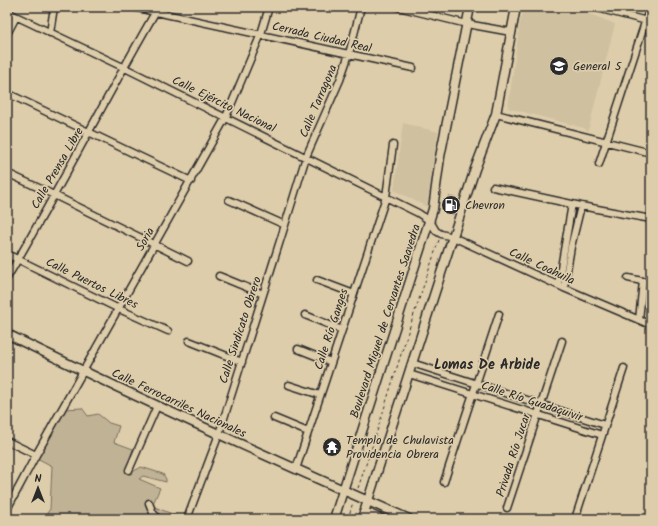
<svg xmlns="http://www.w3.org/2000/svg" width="658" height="526" viewBox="0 0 658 526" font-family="Kalam,sans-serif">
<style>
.built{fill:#cfc0a0}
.green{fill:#c0b295;stroke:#766e60}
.building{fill:#aca087;stroke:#2b2b2b}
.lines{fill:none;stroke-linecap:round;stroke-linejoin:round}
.street-casing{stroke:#2b2b2b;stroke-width:9}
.secondary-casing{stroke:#2b2b2b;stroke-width:11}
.path{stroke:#2b2b2b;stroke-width:1;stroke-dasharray:3 3;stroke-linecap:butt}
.street{stroke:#decdaa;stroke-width:6}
.secondary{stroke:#decdaa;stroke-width:8}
.labels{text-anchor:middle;stroke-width:3.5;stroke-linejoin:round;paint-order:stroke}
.street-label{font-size:12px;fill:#2b2b2b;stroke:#decdaa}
.poi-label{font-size:12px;fill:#2b2b2b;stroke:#decdaa;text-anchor:start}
.quarter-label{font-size:14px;font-weight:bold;fill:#2b2b2b;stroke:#decdaa}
</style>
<rect width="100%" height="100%" fill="#decdaa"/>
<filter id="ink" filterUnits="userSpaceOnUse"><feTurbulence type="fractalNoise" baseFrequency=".025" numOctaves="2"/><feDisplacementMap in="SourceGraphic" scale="8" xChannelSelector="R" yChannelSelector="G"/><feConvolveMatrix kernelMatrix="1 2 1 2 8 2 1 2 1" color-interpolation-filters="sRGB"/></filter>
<g filter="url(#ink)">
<path class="built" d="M525,7H572L615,24L588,131L584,128L508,108L520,22Z
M403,123L438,132L427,207L394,190Z"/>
<path class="green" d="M82,408L88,416L98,414L109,423L119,426L114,442L133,449L127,467L131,472L138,469L141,467L163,474L166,479V482L143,476L139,479L160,488L152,506L185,519H43L50,509L52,466L37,458L63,409Z"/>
<path class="building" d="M449,197L457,199L453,214L445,212Z"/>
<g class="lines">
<defs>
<path id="street" d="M133,7L413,68
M398,7L467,24L511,32
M593,7L651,22
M7,12L125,68L418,213L430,221L436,231L441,234L453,237L564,288L651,325
M50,33L54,7
M7,34L16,17
M7,93L191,181
M496,114L651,153
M599,164L650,7
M7,173L54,195L188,261
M493,187L581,206L651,219
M229,200L285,225
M7,254L119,309L168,331
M219,276L263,294
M7,278C59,190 105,99 156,11L157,7
M628,278L651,283
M317,280L354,294
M558,285L572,204
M564,288L571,247L581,206
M305,315L342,330
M639,320L643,281
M189,341L242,362
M298,349L331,362
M412,363L605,425
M409,374L602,435
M289,385L320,395
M274,418L308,432
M7,441L36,455
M296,469L386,197L393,145
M129,470L157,406
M444,482L499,314
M149,503L153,513L158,519
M507,508L562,341
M7,509L19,487L36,455L226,117L261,34L269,7
M187,519L219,434L285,225L306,157L340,80L349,54L361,7
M575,519L624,368"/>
<path id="secondary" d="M7,334C139,399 274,460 409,519
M364,512L381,519
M334,519L433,209L440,157L470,7
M362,519L444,264L475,169L496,114L516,7"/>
</defs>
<use href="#street" class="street-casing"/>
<use href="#secondary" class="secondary-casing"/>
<path class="path" d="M358,488L374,441L408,332L439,240
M348,519L353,502"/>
<use href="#street" class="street"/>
<use href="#secondary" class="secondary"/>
</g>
</g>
<defs>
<symbol id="school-disc" viewBox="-11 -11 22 22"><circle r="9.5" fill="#2b2b2b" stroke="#decdaa"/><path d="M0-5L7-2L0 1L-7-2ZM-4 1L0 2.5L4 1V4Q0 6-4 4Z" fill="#fff"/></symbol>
<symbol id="fuel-disc" viewBox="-11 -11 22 22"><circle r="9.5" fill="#2b2b2b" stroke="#decdaa"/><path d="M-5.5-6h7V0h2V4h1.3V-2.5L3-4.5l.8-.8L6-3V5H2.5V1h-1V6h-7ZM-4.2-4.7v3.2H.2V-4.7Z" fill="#fff"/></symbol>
<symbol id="temple-disc" viewBox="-11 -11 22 22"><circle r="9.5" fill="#2b2b2b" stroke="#decdaa"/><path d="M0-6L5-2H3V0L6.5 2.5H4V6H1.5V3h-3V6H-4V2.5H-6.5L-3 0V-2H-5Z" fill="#fff"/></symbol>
</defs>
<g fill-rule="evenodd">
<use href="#school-disc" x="548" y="55" width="22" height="22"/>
<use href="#fuel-disc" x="440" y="194" width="22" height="22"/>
<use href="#temple-disc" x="321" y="436" width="22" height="22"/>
</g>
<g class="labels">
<g class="street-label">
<text transform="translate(322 37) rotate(13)" y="4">Cerrada Ciudad Real</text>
<text transform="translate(318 101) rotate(-67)" y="4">Calle Tarragona</text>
<text transform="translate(224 104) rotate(26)" y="4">Calle Ejército Nacional</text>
<text transform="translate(57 168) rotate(-60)" y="4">Calle Prensa Libre</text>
<text transform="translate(145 239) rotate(-61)" y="4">Soria</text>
<text transform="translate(542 266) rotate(25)" y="4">Calle Coahuila</text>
<text transform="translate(92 283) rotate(26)" y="4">Calle Puertos Libres</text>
<text transform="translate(385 321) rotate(-72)" y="4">Boulevard Miguel de Cervantes Saavedra</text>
<text transform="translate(331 329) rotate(-72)" y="4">Calle Río Ganges</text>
<text transform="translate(240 330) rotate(-72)" y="4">Calle Sindicato Obrero</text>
<text transform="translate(532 401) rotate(18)" y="4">Calle Río Guadaquivir</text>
<text transform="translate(179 403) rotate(25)" y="4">Calle Ferrocarriles Nacionales</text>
<text transform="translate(513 455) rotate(-72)" y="4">Privada Río Jucar</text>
</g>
<g class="poi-label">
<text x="573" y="70">General 5</text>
<text x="465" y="209">Chevron</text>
<text x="346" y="444">Templo de Chulavista<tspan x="346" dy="14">Providencia Obrera</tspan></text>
</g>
<g class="quarter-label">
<text x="487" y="369">Lomas De Arbide</text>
</g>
</g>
<rect width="658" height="526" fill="none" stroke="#decdaa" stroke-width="24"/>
<rect x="12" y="12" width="634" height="502" fill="none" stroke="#2b2b2b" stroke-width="1.5" filter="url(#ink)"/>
<g transform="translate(38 488)" stroke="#decdaa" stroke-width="3" paint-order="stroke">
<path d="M0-3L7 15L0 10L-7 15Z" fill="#2b2b2b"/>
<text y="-6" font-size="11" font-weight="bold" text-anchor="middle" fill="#2b2b2b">N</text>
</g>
</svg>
